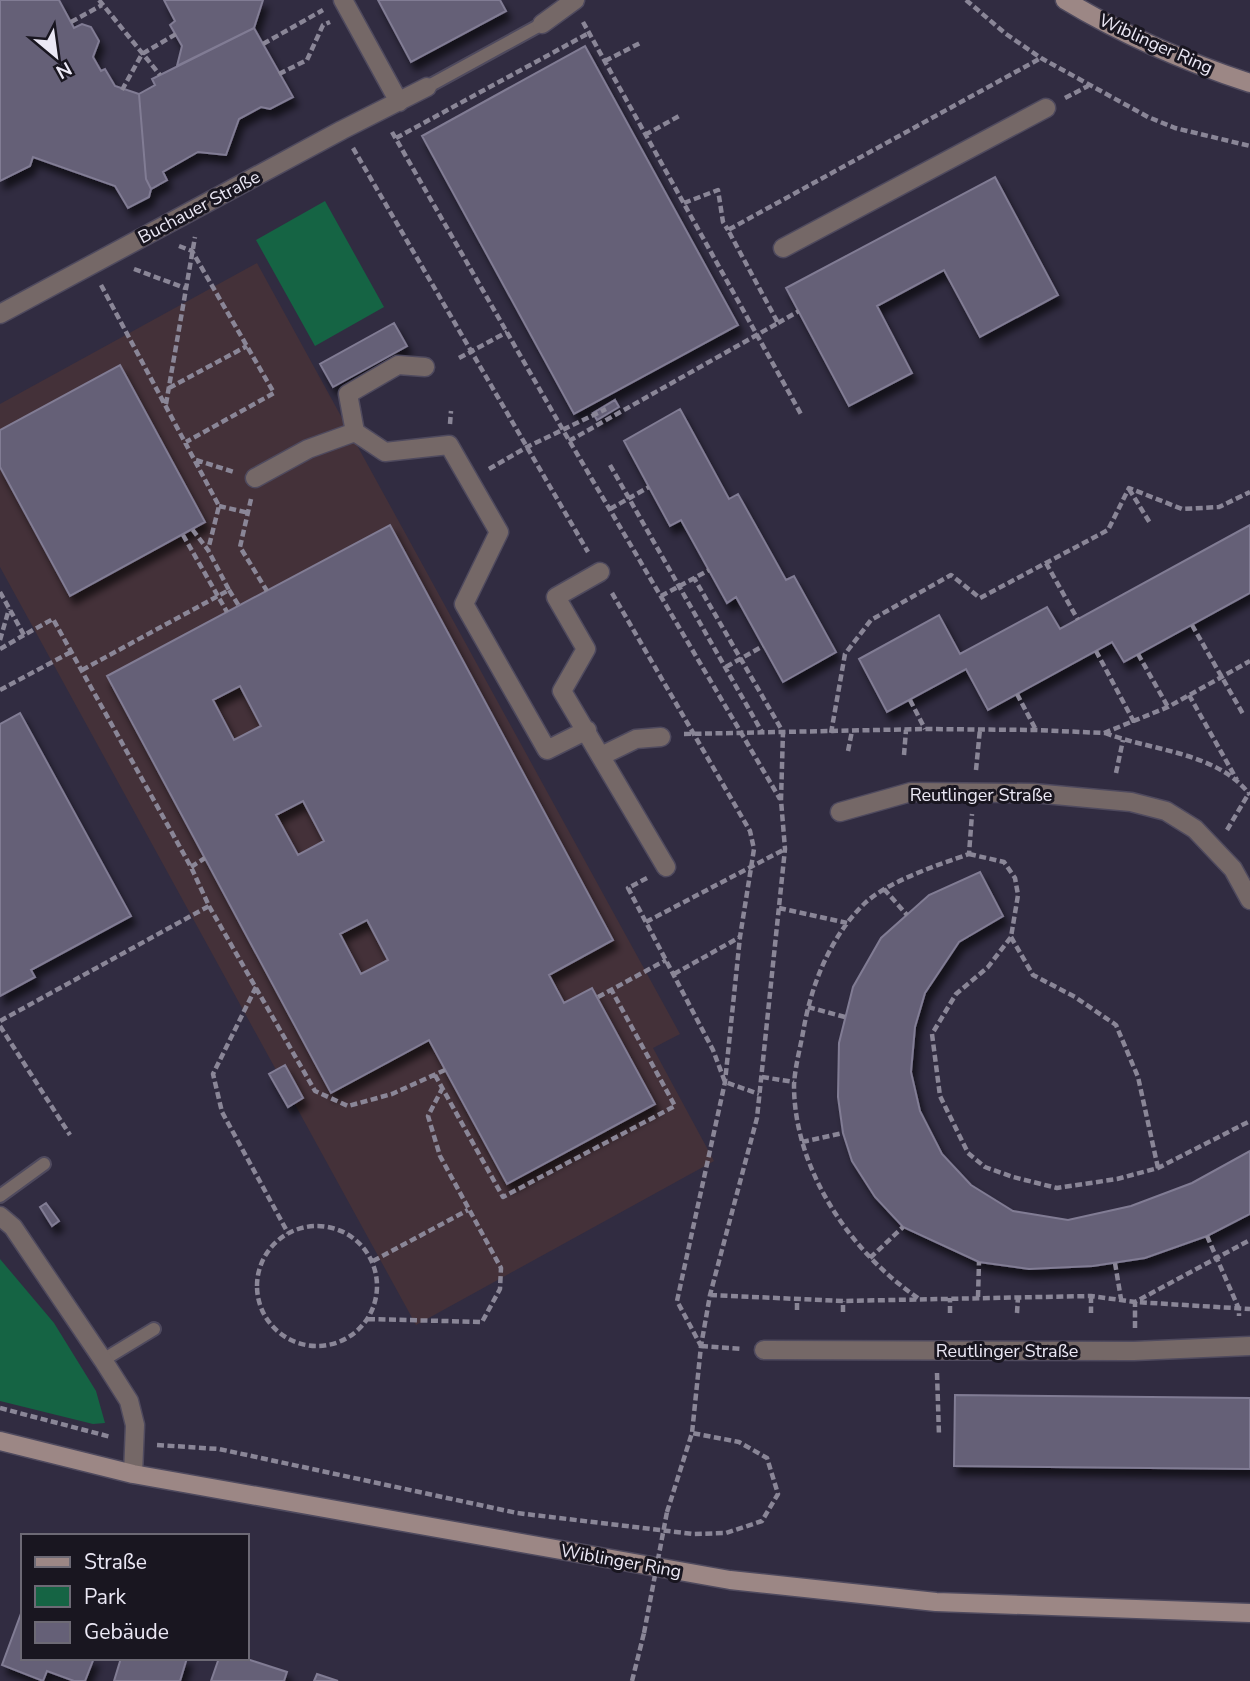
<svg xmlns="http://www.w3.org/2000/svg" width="1250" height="1681" viewBox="0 0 1250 1681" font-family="'Nunito Sans',sans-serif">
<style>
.education{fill:#443139}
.green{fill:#156444}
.building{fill:#656077;stroke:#817c94;stroke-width:2;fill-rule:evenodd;filter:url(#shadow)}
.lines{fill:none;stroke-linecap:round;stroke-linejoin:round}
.lane-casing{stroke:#4f4a5e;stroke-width:16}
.street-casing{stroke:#4f4a5e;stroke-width:21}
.secondary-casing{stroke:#4f4a5e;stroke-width:21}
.path{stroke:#8a8697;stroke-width:4.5;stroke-dasharray:7 3.5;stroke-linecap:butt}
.lane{stroke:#756867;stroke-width:12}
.street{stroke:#756867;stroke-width:18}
.secondary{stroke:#9c8785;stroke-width:18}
.path-bridge{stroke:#8a8697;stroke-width:4.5;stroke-dasharray:7 3.5;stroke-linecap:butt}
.labels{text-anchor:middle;stroke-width:6;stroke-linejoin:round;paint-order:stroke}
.street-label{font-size:18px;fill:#ebe8f5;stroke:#191620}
</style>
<defs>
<filter id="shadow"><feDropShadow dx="4.5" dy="8" stdDeviation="3.5" flood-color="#0009"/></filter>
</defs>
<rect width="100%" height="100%" fill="#312c41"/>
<path class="education" d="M257,263L680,1034L653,1048L714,1161L416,1325L0,567V404Z"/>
<path class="green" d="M325,201L384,307L315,346L256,240Z
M0,1259L54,1323L96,1391L105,1423L93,1424L0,1401Z"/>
<path class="building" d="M0,0H59L74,28L82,24L91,27L99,41L93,57L101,71L105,69L115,86L139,94L146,179L151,189L149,197L128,208L115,186L33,157L30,166L0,181Z
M164,0H263L254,28L177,66L182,46L170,25L175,21Z
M378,0H500L506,11L411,62Z
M254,28L293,97L270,109L261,107L239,119L226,155L198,152L163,172L167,180L151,189L146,179L139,94L155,85L152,79Z
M585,46L738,325L574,414L422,136Z
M995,177L1058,295L980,337L944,270L877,306L912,373L849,406L786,288Z
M394,323L407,346L333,387L320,364Z
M120,365L205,522L70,596L0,467V430Z
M615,400L619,407L597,420L593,413Z
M680,409L729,499L738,494L786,580L794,576L836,652L783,682L736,597L727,603L681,520L670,526L624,441Z
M390,525L613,940L549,975L564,1003L592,988L655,1104L507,1184L429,1040L331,1093L107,676ZM240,686L261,726L234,740L213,700ZM303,801L324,841L298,855L276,815ZM367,920L388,960L361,974L340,934Z
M1250,525V593L1124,662L1112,642L988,710L966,669L887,712L859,659L939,615L960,654L1047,607L1060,629Z
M20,713L131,916L31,970L35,977L0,996V724Z
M980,872L1003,916L959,942L925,993L915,1027L911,1072L920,1111L942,1154L971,1185L1013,1211L1068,1220L1131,1206L1192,1183L1250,1151V1214L1207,1236L1145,1258L1093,1266L1029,1269L979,1262L903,1227L875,1197L852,1161L843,1133L838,1097L839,1043L853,987L881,938L929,895Z
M285,1065L303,1098L288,1107L269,1074Z
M46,1203L59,1221L52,1226L40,1207Z
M955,1395L1250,1398V1469L954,1466Z
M23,1608V1658H94L85,1681H74L47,1671L43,1681L2,1665Z
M121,1658H187L180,1681H114Z
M219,1658H244L287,1672L284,1681H211Z
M317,1674L338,1681H314Z"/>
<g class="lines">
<defs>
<path id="lane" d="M427,87L542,24
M0,1196L44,1164
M103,1360L154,1329"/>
<path id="street" d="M343,0L399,102
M542,24L575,0
M783,248L1046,108
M0,314L342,130L427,87
M355,432L385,452L449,445L499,532L464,604L547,750L587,730
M255,478L308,449L355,432L348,394L398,365L425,367
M600,572L556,597L586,649L562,691L666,867
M601,756L636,739L661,737
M840,812L911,792L1033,793L1131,802L1166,811L1195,829L1233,869L1250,900
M0,1216L13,1227L103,1360L129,1401L135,1425L133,1474
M764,1350L1134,1351L1250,1346"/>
<path id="secondary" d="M1065,0C1123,35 1186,62 1250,83
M0,1441L133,1474L730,1580L936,1602L1250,1613"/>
</defs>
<use href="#lane" class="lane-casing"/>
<use href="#street" class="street-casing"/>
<use href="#secondary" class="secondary-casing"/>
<path class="path" d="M99,0L160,75
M966,0L1006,34L1041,58L1148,117L1175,128L1250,146
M71,22L102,5
M583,22L802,416
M263,44L323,10
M605,61L640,43
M279,74L307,60L323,25L330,22
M122,90L142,54L176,34
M1065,98L1088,86
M392,132L563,430L780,799
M645,135L679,116
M396,138L589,33
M353,148L588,552
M684,203L718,190L723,222L728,230
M179,246L192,251L274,393L186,442
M134,269L185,288
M101,285L219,506L208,550
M778,323L799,311
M459,358L507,332
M169,388L247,346
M166,404L195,237
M450,424L451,411
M569,441L778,323L728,230L1041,58
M196,460L234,472
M610,465L762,732
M489,469L527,447L606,409
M1129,489L1150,523
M251,499L240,547L267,591
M219,506L249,513
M610,509L649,487
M1046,563L1078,620
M229,590L239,606
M0,592L24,635L53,619L191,867L209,906L0,1021
M612,593L750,831L754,849L740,937L725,1082L677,1301L701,1346
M661,596L709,570
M1192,625L1243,714
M0,640L9,609
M0,649L24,635
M1096,651L1134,722
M1138,654L1168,707
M726,667L763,646
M82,670L229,590L208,550L192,529
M0,690L71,652
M1017,694L1036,730
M1189,695L1237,780
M910,700L925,729
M831,733L845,654L871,620L951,575L980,598L1108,530L1129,488L1182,509L1219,507L1250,492
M1105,733C1152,751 1218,752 1250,795
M684,734L925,729L1036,730L1104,733L1168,707L1250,661
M848,751L852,731
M904,755L906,730
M976,770L980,729
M1116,773L1123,740
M1227,830L1249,793
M969,854L1004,862L1015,878L1018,895L1011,937L988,967L956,994L932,1034L940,1096L968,1153L985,1167L1013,1177L1057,1188L1117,1179L1158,1168L1250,1121
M191,867L205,858
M647,878L628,888L713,1050L725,1082L759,1094
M884,889L907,915
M209,906L315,1091L348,1106L392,1094L445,1070
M779,908L847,923
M646,922L785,849
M1011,937L1033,975L1075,997L1116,1025L1138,1077L1158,1168
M674,974L740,937
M256,987L213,1074L222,1112L288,1233
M598,997L666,960
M808,1007L845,1017
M0,1026L70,1135
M435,1075L503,1197L675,1106L612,991
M762,1077L794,1082
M802,1142L843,1133
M257 1286a60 60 0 1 1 120 0a60 60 0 1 1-120 0Z
M1207,1236L1239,1309V1316
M870,1258L903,1227
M373,1261L468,1210
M1115,1263L1121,1299
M710,1295L843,1301L1091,1296L1135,1302L1250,1309
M1091,1296V1313
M978,1297L979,1262
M918,1298C850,1252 794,1169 794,1085C795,1066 801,1045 804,1027C812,983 831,936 864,904C888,881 938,865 969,854L972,814
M797,1310V1299
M843,1312V1301
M950,1313V1298
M1017,1313L1018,1297
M368,1319L482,1322L500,1289L501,1268L440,1156L428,1116L442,1089
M1135,1328V1302L1250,1240
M701,1346L742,1349
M937,1373L939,1435
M0,1408L111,1437
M157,1445L219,1449L517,1513L693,1534L726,1533L762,1521L778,1494L767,1458L739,1442L692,1433
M667,1512L692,1433L701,1346L710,1295L757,1118L785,849L781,800L783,732L694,578
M632,1681L644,1633"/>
<use href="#lane" class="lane"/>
<use href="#street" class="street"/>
<use href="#secondary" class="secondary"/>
<path class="path-bridge" d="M183,535L227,612
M644,1633L667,1512"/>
</g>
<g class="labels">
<g class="street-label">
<text transform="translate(1156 44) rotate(24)" y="6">Wiblinger Ring</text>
<text transform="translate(199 207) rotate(-28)" y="6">Buchauer Straße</text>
<text x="981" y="801">Reutlinger Straße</text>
<text x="1007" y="1357">Reutlinger Straße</text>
<text transform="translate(621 1561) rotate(10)" y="6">Wiblinger Ring</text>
</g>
</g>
<rect x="21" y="1534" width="228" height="126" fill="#191620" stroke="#6d6a75" stroke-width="2"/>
<rect x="35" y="1557" width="35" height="10" fill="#9c8785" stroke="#6d6a75" stroke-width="2"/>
<text x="84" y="1569" font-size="21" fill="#ebe8f5">Straße</text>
<rect x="35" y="1586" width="35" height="21" fill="#156444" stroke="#6d6a75" stroke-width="2"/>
<text x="84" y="1604" font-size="21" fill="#ebe8f5">Park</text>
<rect x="35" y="1622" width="35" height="21" fill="#656077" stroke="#6d6a75" stroke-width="2"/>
<text x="84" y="1639" font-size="21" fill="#ebe8f5">Gebäude</text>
<g transform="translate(56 56) rotate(151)" stroke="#191620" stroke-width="5" paint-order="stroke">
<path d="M0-5L12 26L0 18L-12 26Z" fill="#ebe8f5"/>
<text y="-10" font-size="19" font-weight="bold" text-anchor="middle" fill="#ebe8f5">N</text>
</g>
</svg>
